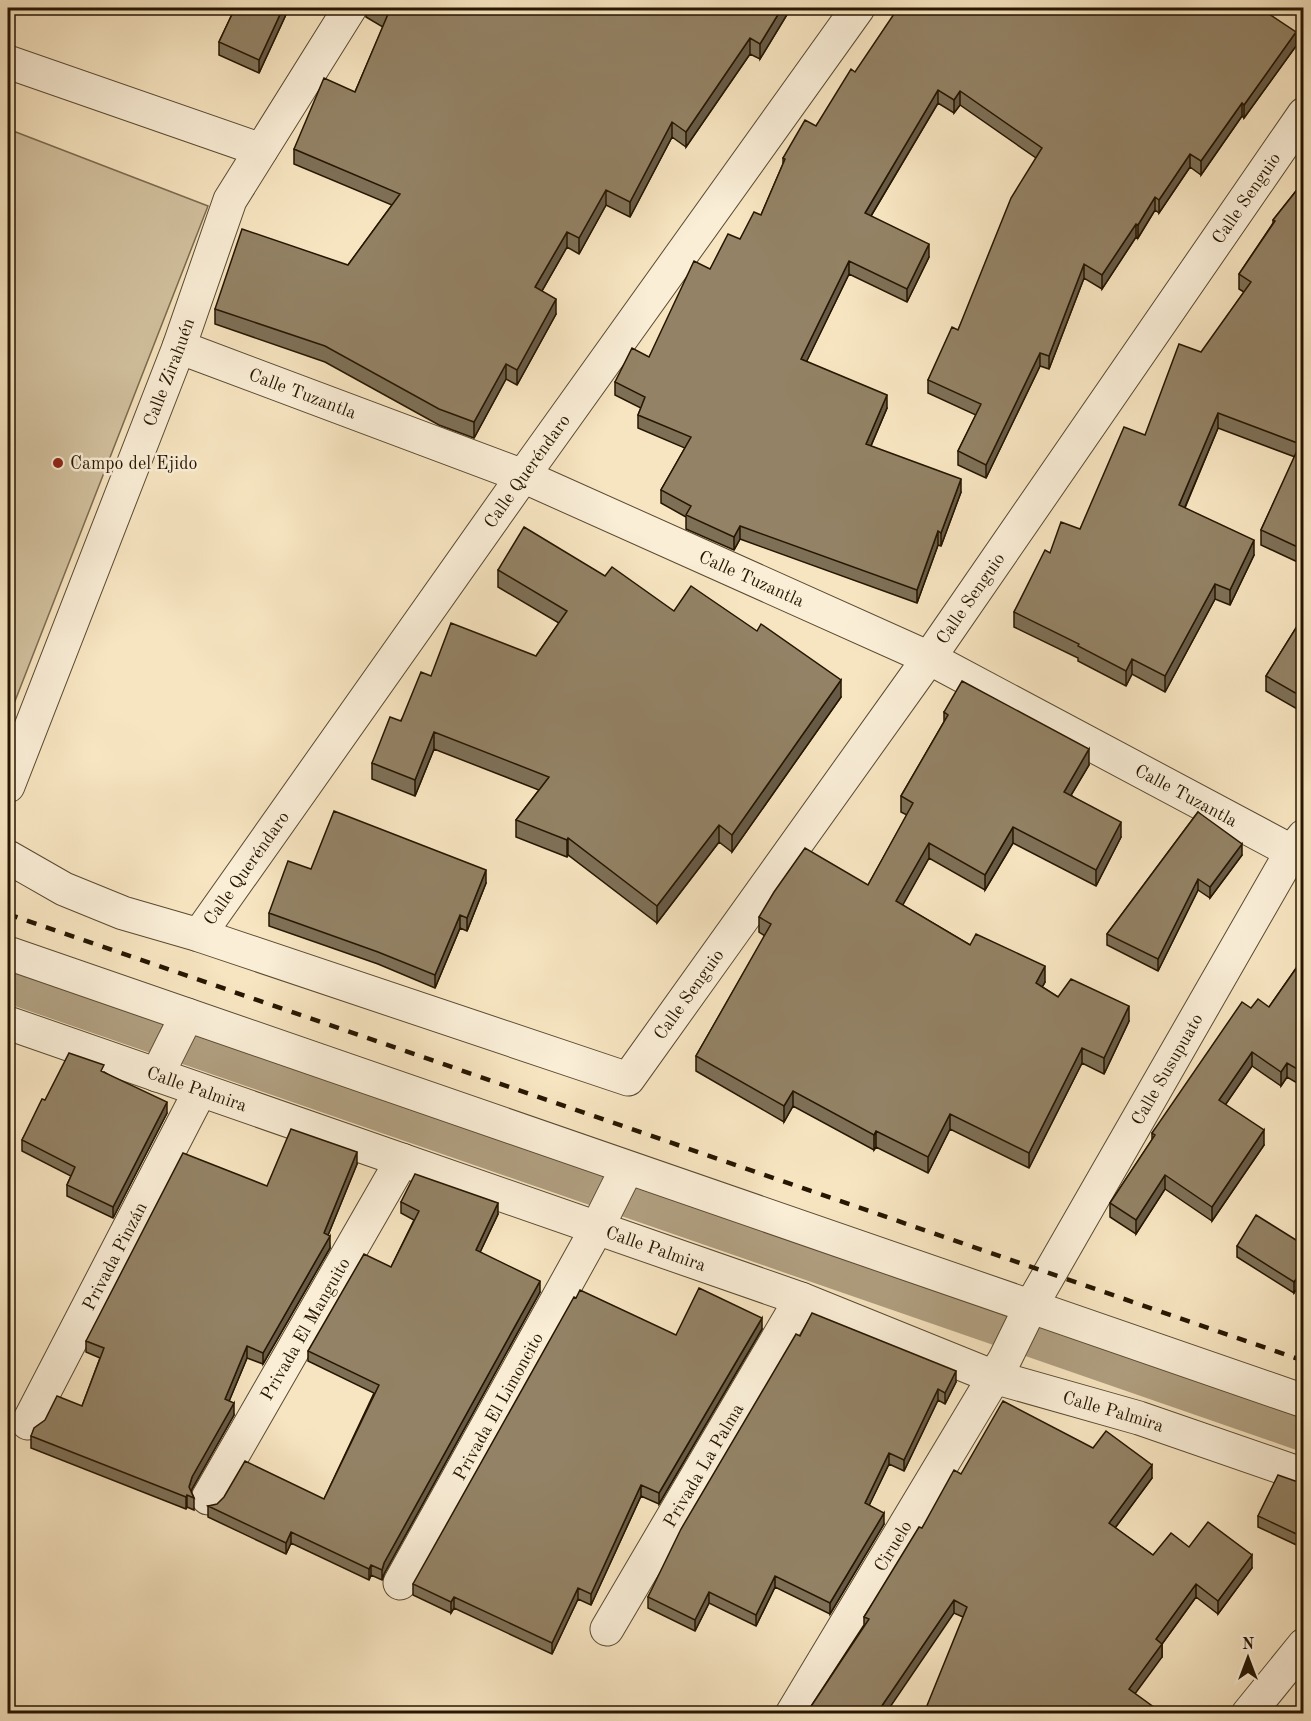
<svg xmlns="http://www.w3.org/2000/svg" width="1311" height="1721" viewBox="0 0 1311 1721" font-family="'Old Standard TT',serif">
<style>
.pitch{fill:#d3c2a0;stroke:#7c6c50;stroke-width:1.5}
.lines{fill:none;stroke-linecap:round;stroke-linejoin:round}
.canal{stroke:#b09f80;stroke-width:39}
.minor-casing{stroke:#5a4a31;stroke-width:35}
.minor{stroke:#faeed7;stroke-width:33}
.rail{stroke:#261601;stroke-width:4.5;stroke-dasharray:10 10;stroke-linecap:butt}
.wall{fill:#7e7057;stroke:#261601;stroke-width:1.5}
.shaded-wall{fill:#675b47;stroke:#261601;stroke-width:1.5}
.building{fill:#938265;stroke:#261601;stroke-width:1.5}
.poi-dot{fill:#8f2418;stroke:#faeed7;stroke-width:2}
.labels{text-anchor:middle;stroke-width:5;stroke-linejoin:round;paint-order:stroke}
.street-label{font-size:18px;fill:#261601;stroke:#faeed7}
.poi-label{font-size:18px;fill:#261601;stroke:#faeed7;text-anchor:start}
</style>
<rect width="100%" height="100%" fill="#f7e5c1"/>
<filter id="stains"><feTurbulence type="fractalNoise" baseFrequency=".00333" numOctaves="4"/><feColorMatrix values="0 0 0 0 .2 0 0 0 0 .09 0 0 0 0 .02 0 0 0 .5 -.17"/></filter>
<radialGradient id="worn" r=".72"><stop offset=".6" stop-color="#630" stop-opacity="0"/><stop offset="1" stop-color="#630" stop-opacity=".3"/></radialGradient>
<path class="pitch" d="M8,129L208,206L8,719Z"/>
<g class="lines">
<path class="canal" d="M8,983L1304,1432"/>
<defs>
<g id="minor">
<path d="M8,62L261,150"/>
<path id="s1" d="M179,347L523,476L929,658L1304,858"/>
<path id="s2" d="M8,786L179,347L230,200L350,8"/>
<path id="s3" d="M8,857L64,889L123,913L199,935L628,1079L929,658L1304,114"/>
<path id="s4" d="M199,935L523,476L858,8"/>
<path d="M8,953L1304,1401"/>
<path id="s5" d="M8,1023L801,1299L994,1377L1139,1418L1304,1475"/>
<path d="M157,1075L187,1015"/>
<path id="s6" d="M28,1423L200,1091"/>
<path id="s7" d="M208,1498L402,1160"/>
<path id="s8" d="M400,1583L597,1228L627,1168"/>
<path id="s9" d="M607,1629L801,1299"/>
<path id="s10" d="M792,1714L1005,1359L1031,1306L1292,851L1304,836"/>
<path d="M1248,1714L1304,1645"/>
</g>
</defs>
<use href="#minor" class="minor-casing"/>
<use href="#minor" class="minor"/>
<path class="rail" d="M8,914L1304,1361"/>
</g>
<path class="wall" d="M235,8H289L259,73L219,55V42Z
M366,8H791L760,59L750,54L686,147L672,137L630,217L606,205L579,254L567,247L542,291L556,314L517,385L506,379L474,438L439,425L325,362L215,324V309L348,265L392,205L294,164V149L355,92L383,27L366,17Z
M1296,46L1244,118L1242,116L1201,175L1190,167L1159,213L1155,210L1138,238L1136,237L1102,289L1084,278L1049,369L1040,366L986,478L958,465V451L976,415L928,393V380L958,330L1036,158L960,105L954,113L938,103L871,216L929,257L907,302L849,274L806,362L887,408L871,446L961,492L941,546L938,545L917,603L740,539L734,550L686,529V517L661,503V490L685,448L638,428V415L641,408L615,395V382L649,357L710,269L740,239L761,215L783,164V158L816,126L855,72Z
M1304,181V565L1261,545V530L1295,457L1218,428L1185,508L1254,555L1230,605L1215,599L1165,692L1132,674L1126,686L1078,661V658L1014,627V612L1050,553L1080,529L1244,292L1239,289V274L1273,223V220Z
M498,570L605,576L841,697L732,852L719,842L657,923L568,855L567,857L516,837V820L539,790L434,749L415,796L372,779V763L431,676L536,656L559,623L498,587Z
M1304,615V713L1266,691V676Z
M944,712L1089,765L1071,795L1121,837L1096,886L1013,843L985,890L929,858L902,905L970,945L1045,982L1042,987L1058,997L1129,1021L1104,1074L1082,1063L1029,1168L950,1129L928,1173L876,1147L874,1150L793,1106L784,1122L696,1071V1056L765,936L759,932V917L868,885L907,815L901,812V796L944,722Z
M1198,812L1242,855L1210,898L1198,890L1158,971L1107,945V934Z
M311,869L486,883L467,931L460,928L435,988L378,964L269,926V913Z
M1304,957V1087L1287,1077L1281,1086L1252,1066L1225,1105L1264,1145L1212,1221L1165,1189L1136,1234L1110,1217V1203L1152,1140V1133L1251,1008L1269,1007Z
M104,1072L167,1113L113,1218L67,1196V1185L71,1176L22,1151V1140L45,1100Z
M357,1164L328,1235L330,1248L263,1364L247,1358L229,1401L234,1415L192,1489L191,1491L194,1498V1510L187,1507L186,1509L31,1448V1436L82,1406L100,1358L86,1352V1341L267,1186Z
M401,1202L498,1214L480,1252L540,1292L384,1574L382,1580L371,1575L369,1580L291,1543L286,1554L208,1517V1506L324,1499L374,1393L308,1361V1351L391,1267L414,1220L401,1213Z
M1304,1245L1294,1293L1237,1257V1246Z
M762,1329L659,1504L641,1496L591,1605L578,1599L552,1654L454,1608L451,1613L413,1595V1584L676,1335Z
M800,1336L956,1382L945,1404L938,1400L904,1471L889,1464L869,1505L884,1524L830,1614L775,1587L756,1626L709,1603L695,1631L648,1608V1597Z
M1093,1448L1152,1478L1115,1528L1153,1555L1189,1547L1252,1568L1218,1614L1196,1597L1162,1644V1657L963,1617L954,1613L808,1711L864,1625V1617L922,1528L961,1474Z
M1298,1482H1304L1303,1548L1258,1527V1516Z"/>
<path class="shaded-wall" d="M283,8H289L259,73V60Z
M782,8H791L760,59V44Z
M1296,32V46L1244,118V105Z
M750,38V54L686,147V132Z
M938,90V103L865,226V213Z
M960,91V105L954,113V100Z
M1242,103V116L1201,175V161Z
M672,122V137L630,217V202Z
M1190,154V167L1159,213V200Z
M606,190V205L579,254V238Z
M1155,197V210L1138,238V225Z
M1136,224V237L1102,289V275Z
M567,232V247L535,303V287Z
M929,244V257L907,302V289Z
M849,261V274L801,373V359Z
M1084,264V278L1049,369V356Z
M556,299V314L517,385V370Z
M1040,353V366L986,478V465Z
M506,364V379L474,438V422Z
M887,395V408L866,457V444Z
M1218,413V428L1179,521V505Z
M961,479V492L941,546V533Z
M740,526V539L734,550V537Z
M938,531V545L917,603V590Z
M1254,540V555L1230,605V590Z
M1215,584V599L1165,692V676Z
M1132,659V674L1126,686V671Z
M841,680V697L732,852V835Z
M434,732V749L415,796V780Z
M1089,749V765L1064,807V792Z
M1121,822V837L1096,886V870Z
M719,825V842L657,923V906Z
M1013,827V843L985,890V875Z
M568,838V855L567,857V840Z
M929,843V858L896,917V901Z
M1242,844V855L1210,898V887Z
M486,870V883L467,931V918Z
M1198,879V890L1158,971V959Z
M460,915V928L435,988V975Z
M1045,966V982L1036,998V983Z
M1129,1006V1021L1104,1074V1058Z
M1082,1048V1063L1029,1168V1153Z
M1252,1052V1066L1219,1114V1100Z
M1287,1063V1077L1281,1086V1072Z
M793,1091V1106L784,1122V1106Z
M167,1102V1113L113,1218V1207Z
M950,1114V1129L928,1173V1157Z
M1264,1130V1145L1212,1221V1207Z
M876,1131V1147L874,1150V1135Z
M357,1152V1164L324,1245V1233Z
M1165,1175V1189L1136,1234V1220Z
M498,1203V1214L476,1261V1250Z
M330,1236V1248L263,1364V1353Z
M1304,1268V1279L1294,1293V1282Z
M540,1281V1292L384,1574L382,1580V1570L384,1563Z
M762,1318V1329L659,1504V1493Z
M247,1346V1358L225,1411V1399Z
M956,1371V1382L945,1404V1393Z
M938,1389V1400L904,1471V1460Z
M234,1403V1415L192,1489L190,1496L189,1487L192,1477Z
M889,1453V1464L865,1514V1503Z
M1152,1465V1478L1109,1536V1523Z
M641,1485V1496L591,1605V1594Z
M187,1495V1507L186,1509V1497Z
M884,1513V1524L830,1614V1603Z
M291,1532V1543L286,1554V1543Z
M1252,1555V1568L1218,1614V1601Z
M371,1565V1575L369,1580V1569Z
M775,1576V1587L756,1626V1615Z
M1196,1584V1597L1162,1644V1657L1129,1702V1689L1156,1639Z
M578,1588V1599L552,1654V1643Z
M709,1592V1603L695,1631V1620Z
M454,1597V1608L451,1613V1602Z
M954,1600V1613L886,1713H877Z"/>
<path class="building" d="M235,8H283L259,60L219,42Z
M376,8H782L760,44L750,38L686,132L672,122L630,202L606,190L579,238L567,232L535,287L556,299L517,370L506,364L474,422L439,409L325,346L215,309L242,229L348,265L400,194L294,149L324,78L355,92L388,14Z
M898,8H1260L1296,32L1244,105L1242,103L1201,161L1190,154L1159,200L1155,197L1138,225L1136,224L1102,275L1084,264L1049,356L1040,353L986,465L958,451L981,404L928,380L952,327L958,330L1011,198L1042,148L960,91L954,100L938,90L865,213L929,244L907,289L849,261L801,359L887,395L866,444L961,479L941,533L938,531L917,590L740,526L734,537L686,515L691,506L661,490L691,437L638,415L645,397L615,382L632,348L649,357L694,261L710,269L728,234L740,239L754,212L761,215L785,159L783,158L805,120L816,126L851,69L855,72Z
M1304,181V550L1261,530L1300,444L1218,413L1179,505L1254,540L1230,590L1215,584L1165,676L1132,659L1126,671L1078,646L1079,644L1014,612L1045,550L1050,553L1061,522L1080,529L1124,427L1145,435L1179,344L1201,352L1251,282L1239,274L1275,221L1273,220Z
M524,527L605,576L612,567L674,611L691,586L757,631L761,624L841,680L732,835L719,825L657,906L568,838L567,840L516,820L549,777L434,732L415,780L372,763L390,717L401,721L421,672L431,676L451,623L536,656L567,611L498,570Z
M1304,615V698L1266,676Z
M962,681L1089,749L1064,792L1121,822L1096,870L1013,827L985,875L929,843L896,901L970,945L976,934L1045,966L1036,983L1058,997L1071,979L1129,1006L1104,1058L1082,1048L1029,1153L950,1114L928,1157L876,1131L874,1135L793,1091L784,1106L696,1056L771,924L759,917L774,892L805,848L868,885L913,803L901,796L948,715L944,712Z
M334,811L486,870L467,918L460,915L435,975L378,952L269,913L288,861L311,869Z
M1198,812L1242,844L1210,887L1198,879L1158,959L1107,934Z
M1304,957V1073L1287,1063L1281,1072L1252,1052L1219,1100L1264,1130L1212,1207L1165,1175L1136,1220L1110,1203L1155,1135L1152,1133L1242,1002L1251,1008L1258,999L1269,1007Z
M69,1053L104,1065L101,1071L167,1102L113,1207L67,1185L75,1167L22,1140L42,1099L45,1100Z
M291,1129L357,1152L324,1233L330,1236L263,1353L247,1346L225,1399L234,1403L192,1477L189,1487L194,1498L187,1495L186,1497L31,1436L34,1428L45,1420L57,1396L82,1406L104,1348L86,1341L183,1153L267,1186Z
M415,1174L498,1203L476,1250L540,1281L384,1563L382,1570L371,1565L369,1569L291,1532L286,1543L208,1506L217,1504L224,1497L245,1461L324,1499L379,1385L308,1351L364,1254L391,1267L419,1211L401,1202Z
M1256,1215L1304,1245V1268L1294,1282L1237,1246Z
M699,1288L762,1318L659,1493L641,1485L591,1594L578,1588L552,1643L454,1597L451,1602L413,1584L574,1297L576,1298L580,1290L676,1335Z
M812,1313L956,1371L945,1393L938,1389L904,1460L889,1453L865,1503L884,1513L830,1603L775,1576L756,1615L709,1592L695,1620L648,1597L681,1529L796,1334L800,1336Z
M1003,1401L1093,1448L1106,1431L1152,1465L1109,1523L1153,1555L1171,1533L1189,1547L1208,1522L1252,1555L1218,1601L1196,1584L1156,1639L1162,1644L1129,1689L1162,1713H924L967,1607L954,1600L877,1713H805L808,1711L869,1619L864,1617L919,1527L922,1528L954,1470L961,1474Z
M1278,1475L1298,1482H1304L1303,1537L1258,1516Z"/>
<circle class="poi-dot" cx="58" cy="463" r="6"/>
<g class="labels">
<g class="street-label">
<text dy="6" stroke="none"><textPath href="#s3" startOffset="1736">Calle Senguio</textPath></text>
<text dy="6" stroke="none"><textPath href="#s2" startOffset="444">Calle Zirahuén</textPath></text>
<text dy="6" stroke="none"><textPath href="#s1" startOffset="132">Calle Tuzantla</textPath></text>
<text dy="6" stroke="none"><textPath href="#s4" startOffset="568">Calle Queréndaro</textPath></text>
<text dy="6" stroke="none"><textPath href="#s1" startOffset="618">Calle Tuzantla</textPath></text>
<text dy="6" stroke="none"><textPath href="#s3" startOffset="1250">Calle Senguio</textPath></text>
<text dy="6" stroke="none"><textPath href="#s1" startOffset="1104">Calle Tuzantla</textPath></text>
<text dy="6" stroke="none"><textPath href="#s4" startOffset="82">Calle Queréndaro</textPath></text>
<text dy="6" stroke="none"><textPath href="#s3" startOffset="764">Calle Senguio</textPath></text>
<text dy="6" stroke="none"><textPath href="#s10" startOffset="746">Calle Susupuato</textPath></text>
<text dy="6" stroke="none"><textPath href="#s5" startOffset="200">Calle Palmira</textPath></text>
<text dy="6" stroke="none"><textPath href="#s5" startOffset="686">Calle Palmira</textPath></text>
<text dy="6" stroke="none"><textPath href="#s6" startOffset="188">Privada Pinzán</textPath></text>
<text dy="6" stroke="none"><textPath href="#s7" startOffset="195">Privada El Manguito</textPath></text>
<text dy="6" stroke="none"><textPath href="#s8" startOffset="202">Privada El Limoncito</textPath></text>
<text dy="6" stroke="none"><textPath href="#s5" startOffset="1172">Calle Palmira</textPath></text>
<text dy="6" stroke="none"><textPath href="#s9" startOffset="190">Privada La Palma</textPath></text>
<text dy="6" stroke="none"><textPath href="#s10" startOffset="196">Ciruelo</textPath></text>
</g>
<g class="poi-label">
<text x="70" y="469">Campo del Ejido</text>
</g>
</g>
<rect width="1311" height="1721" fill="none" stroke="#f7e5c1" stroke-width="30"/>
<rect x="9" y="9" width="1293" height="1703" fill="none" stroke="#261601" stroke-width="3"/>
<rect x="15" y="15" width="1281" height="1691" fill="none" stroke="#261601" stroke-width="1.5"/>
<g transform="translate(1248 1658)" stroke="#faeed7" stroke-width="4.5" paint-order="stroke">
<path d="M0-4.5L10 22L0 15L-10 22Z" fill="#261601"/>
<text y="-9" font-size="16" font-weight="bold" text-anchor="middle" fill="#261601">N</text>
</g>
<rect width="100%" height="100%" filter="url(#stains)"/>
<rect width="100%" height="100%" fill="url(#worn)"/>
</svg>
